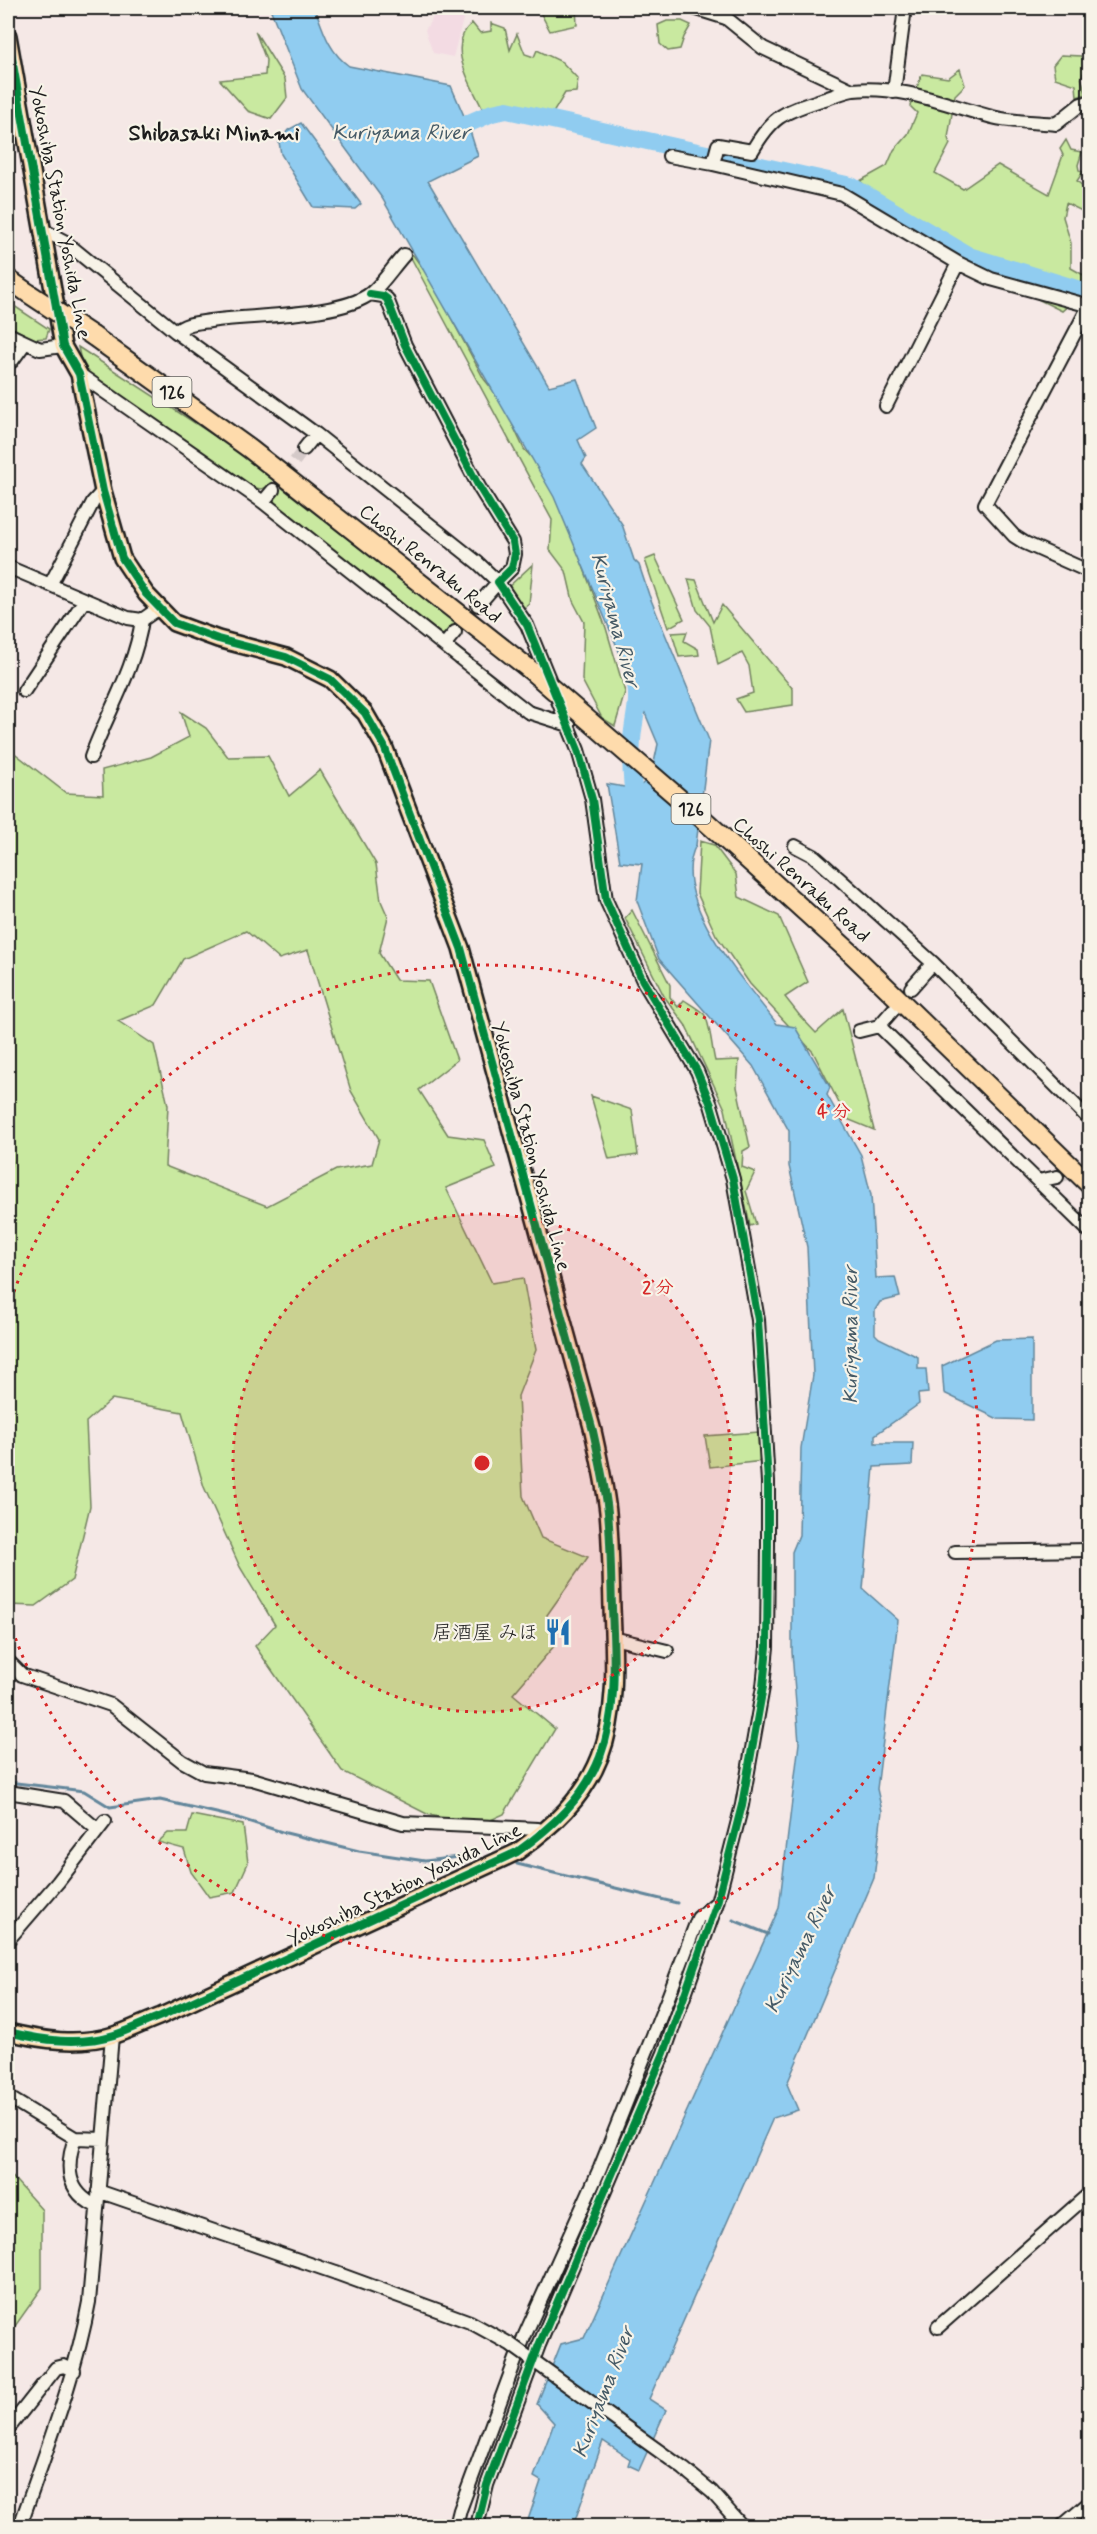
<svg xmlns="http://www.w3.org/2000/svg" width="1097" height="2534" viewBox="0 0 1097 2534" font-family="Mynerve,'Klee One',sans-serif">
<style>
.built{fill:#f3dbe3}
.green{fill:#c9e9a0;stroke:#72825e;stroke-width:1.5;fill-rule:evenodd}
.water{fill:#90ccf0;stroke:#62869b;stroke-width:1.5}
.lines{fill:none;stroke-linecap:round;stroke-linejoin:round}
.stream{stroke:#62869b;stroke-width:3}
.river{stroke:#90ccf0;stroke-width:18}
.minor-tunnel{stroke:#d4c9c8;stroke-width:12;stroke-dasharray:12 6;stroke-linecap:butt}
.minor-casing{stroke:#1c1c1c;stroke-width:16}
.major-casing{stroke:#1c1c1c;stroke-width:20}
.highway-casing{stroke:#1c1c1c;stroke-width:22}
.minor{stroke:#f7f3e8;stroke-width:12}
.major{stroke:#fedbac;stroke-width:15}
.highway{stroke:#fedbac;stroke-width:18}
.minor-bridge-casing{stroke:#1c1c1c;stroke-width:16;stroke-linecap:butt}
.highway-bridge-casing{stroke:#1c1c1c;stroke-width:22;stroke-linecap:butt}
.minor-bridge{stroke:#f7f3e8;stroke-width:12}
.highway-bridge{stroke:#fedbac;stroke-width:18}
.cycleway-casing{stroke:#f7f3e8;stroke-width:11}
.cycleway{stroke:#00873e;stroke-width:8}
.ring{fill:none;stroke:#d62828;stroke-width:3;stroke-dasharray:3 6}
.labels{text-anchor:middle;stroke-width:4.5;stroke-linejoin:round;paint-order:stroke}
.shield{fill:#f7f3e8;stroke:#5e5c59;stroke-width:1.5}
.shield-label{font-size:18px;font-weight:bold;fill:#1c1c1c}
.street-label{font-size:20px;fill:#1c1c1c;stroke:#f7f3e8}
.poi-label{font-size:20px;fill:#1c1c1c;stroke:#f7f3e8;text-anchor:end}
.water-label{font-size:21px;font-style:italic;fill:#455a66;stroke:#f7f3e8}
.quarter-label{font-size:22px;font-weight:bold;fill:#1c1c1c;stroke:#f7f3e8}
.centre{fill:#d62828;stroke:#f7f3e8;stroke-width:3}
.ring-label{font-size:18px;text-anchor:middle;font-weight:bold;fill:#d62828;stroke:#f7f3e8;stroke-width:4.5;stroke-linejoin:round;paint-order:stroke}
</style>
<rect width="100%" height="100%" fill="#f5e8e6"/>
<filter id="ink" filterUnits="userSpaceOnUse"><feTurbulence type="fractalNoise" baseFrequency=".0167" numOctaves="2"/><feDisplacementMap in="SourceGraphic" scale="12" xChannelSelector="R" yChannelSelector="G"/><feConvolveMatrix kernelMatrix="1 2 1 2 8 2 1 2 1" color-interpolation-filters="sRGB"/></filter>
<g filter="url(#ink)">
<path class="built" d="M439,8H466L453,57L433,53L425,30Z"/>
<path class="green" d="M538,8H576L577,25L550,31Z
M667,21H682L691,25L684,37L680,49L668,51L660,44L658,25Z
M472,23L480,33L491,31V23L505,28L510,50L517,34L525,54L534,57L537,50L562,62L578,79L576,92L565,93L553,113L511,106L483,110C471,84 445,46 472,23Z
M255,31L285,79L287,98L271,119L248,111L220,80L265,75L266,60Z
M1061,55L1081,56L1088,66L1081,77L1086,94L1077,97L1076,85L1055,78L1053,65Z
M960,69L965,85L955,95L948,138L950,144L935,173L963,189L998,165L1049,194L1063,155L1060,149L1066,140L1071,150L1082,152L1078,165L1079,170L1083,172L1077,181L1089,192L1090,215L1066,203L1063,217L1071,243V268L1089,278V287L1062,311L962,262L888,206L860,181L887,166L894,150L908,134L917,113L910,106L922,74L948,78Z
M409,254L413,255L429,277L484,379L501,400L524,449L544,471L564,515L606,628L625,692L615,726L602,718L582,680L584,622L573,601L566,571L550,550L552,520Z
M8,302L49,329L46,338L33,339L8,325Z
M78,347L238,451L274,480L270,486L261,489L247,486L83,371Z
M281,487L457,624L449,634L438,635L278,509L273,499Z
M655,556L684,619L668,628L645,560Z
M533,564L529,604L522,609L505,590Z
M688,579L696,580L713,622L722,605L793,689V705L744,712L736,699L753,693L749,666L742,653L718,665L710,626L697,610Z
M687,632L684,641L698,649L699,655L679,657L672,633Z
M181,712L206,728L228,757L268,756L289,796L320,770L376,864L381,901L388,917L379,953L396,980L429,981L457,1060L419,1090L448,1135L484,1140L496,1168L446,1188L492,1283L523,1278L536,1350L518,1396L523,1496L541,1538L588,1557L547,1615L555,1645L513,1694L555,1729L504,1814L475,1827L427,1814L342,1771L255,1646L275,1625L240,1567L204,1487L182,1412L112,1399L86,1422L90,1506L72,1580L36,1606L8,1605V1175L12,1161L8,1158V748L66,793L103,795L102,770L151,757L189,737ZM246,931L279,959L308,950L351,1091L379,1139L372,1164L336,1170L267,1206L165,1166L168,1105L154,1045L118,1021L156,1005L183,959Z
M700,841L714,845L736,874L739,897L779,916L808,982L785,997L800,1016L816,1033L843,1009L874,1130L847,1119L813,1052L750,984L716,935L697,893Z
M632,910L670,985V997L678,1007L684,1000C690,1004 699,1009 704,1014C710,1021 712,1050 715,1061L739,1060L737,1087L750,1147L743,1151L742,1167L755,1172L746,1191L756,1224L750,1226L725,1109L686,1026L664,996L625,918Z
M591,1096L632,1110L638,1155L609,1159Z
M759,1432L763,1461L710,1467L705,1436Z
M192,1815L243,1825L248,1863L235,1892L209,1897L191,1872L184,1849L158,1842L168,1833H187Z
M8,2172L42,2210V2288L8,2336Z"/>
<path class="water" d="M270,8H315C323,30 329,52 349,66L451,86L465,118L473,116L476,126L470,131L478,156L428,181L549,386L577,379L596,428L578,440L586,458L582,464L622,524L634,560L639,565L649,595L709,740L696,845C668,899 746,983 777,1024L795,1027L830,1087L827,1095L861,1155L871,1195L876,1278L895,1277L900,1297L880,1302L875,1310V1334L879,1338L918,1357V1369H926L928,1393L918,1394L919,1404L875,1435V1443H913L912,1465L874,1467L863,1589L898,1620L877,1789L882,1811L874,1878L787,2084L798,2110L773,2118L649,2399L666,2410L639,2470L628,2465L630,2459L603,2441L573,2526H526L541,2481L534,2477L554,2423L537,2404L561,2344L584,2338L779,1908L799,1743L792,1652V1552L799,1535L801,1448L813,1375L807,1247L789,1166V1131L753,1066L659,959L637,901L642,864L620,862L607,784L636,789L651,777L658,744L554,497L382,198L302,89Z
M301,123L361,204L355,209L313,207L281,154L279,142L288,130Z
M1032,1339V1420L998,1419L944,1393L942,1366L996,1340Z"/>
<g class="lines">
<path class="stream" d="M8,1782L84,1791L110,1807L160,1800L238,1818L282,1832L359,1851L425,1861L475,1855
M517,1864L677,1903
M733,1920L768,1934"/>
<path class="river" d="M453,130L492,113L507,110L851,186L969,256L1090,293
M634,674C641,703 634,713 632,740C630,764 632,786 636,810"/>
<path class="minor-tunnel" d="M273,490L304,449
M1057,1177L1090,1169"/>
<defs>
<path id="minor" d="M694,8L726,18L763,48L852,90
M894,92L905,8
M669,156L713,164L842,194L958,263L991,279L1090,306
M713,164L718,145L752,151C772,117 781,113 818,101C829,98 842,92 853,90C901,85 947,105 992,117C1012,122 1035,122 1056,124L1081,104L1090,102
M43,230L64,241L176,332L316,434L478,563L498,582L478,605
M370,294L383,296L387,299L405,345L479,487L513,542L515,554L512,568L498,582L527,625L578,750L592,799L606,900L643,981L697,1071L711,1105L733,1179L758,1320L768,1482V1544L767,1647L763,1687L742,1805L717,1903L664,2053L539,2345L487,2485L477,2526
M1090,304L985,504L1014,536L1025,543L1090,572
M176,332C185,323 197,323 210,321C249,315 342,317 371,293C383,283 393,267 404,255
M8,334L40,349L63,346
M8,363L12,361L25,343
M79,374L263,502L528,712L569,725
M886,406L958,263
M304,449L316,434
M263,502L273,490
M8,567L128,618L142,620L159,608
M50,585L93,502L103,491
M445,644L455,632
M24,691L84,601
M91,757C108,711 135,669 142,620
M795,846L814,856L933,963L1090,1120
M911,988L933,963
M879,1026L1090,1232
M859,1031L879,1026L893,1010
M1038,1181L1057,1177
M955,1552L1090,1550
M613,1638L667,1651
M8,1661L22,1675L111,1705L182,1761L204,1773L252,1779L403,1823L538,1829L545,1832
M8,1792L64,1801L98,1830
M8,1940L58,1882L105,1821
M8,2097L75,2138
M98,2191L336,2273
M96,2206C67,2192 65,2167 75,2138L103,2139
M938,2327L1090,2193
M8,2429L56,2368L64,2366L74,2371
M20,2526C45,2453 75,2379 89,2302L112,2036
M456,2526L460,2510L524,2337L600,2168L669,1995L698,1918L716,1903
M1062,2526L1090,2502"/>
<path id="major" d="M8,36L63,346L79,374L103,491L122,558L146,594L174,623L218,639L286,657L330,679L365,713L384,746L461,948L593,1431C599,1458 605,1485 608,1512C611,1544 611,1576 612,1608C614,1657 618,1710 600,1757C584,1798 552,1827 517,1852L161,2016C145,2022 130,2030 114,2035C79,2046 41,2040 8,2032"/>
<path id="highway" d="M8,279L28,293
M93,336L250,449L528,668
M851,953L1090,1185"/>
</defs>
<use href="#minor" class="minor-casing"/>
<use href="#major" class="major-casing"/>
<use href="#highway" class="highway-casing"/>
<use href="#minor" class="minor"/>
<use href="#major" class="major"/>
<use href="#highway" class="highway"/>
<defs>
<path id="minor-bridge" d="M336,2273L470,2322L510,2344L684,2469L712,2492L742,2526"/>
<path id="highway-bridge" d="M28,293L93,336
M528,668L703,819L851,953"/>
</defs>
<use href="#minor-bridge" class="minor-bridge-casing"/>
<use href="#highway-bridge" class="highway-bridge-casing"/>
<use href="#minor-bridge" class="minor-bridge"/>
<use href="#highway-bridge" class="highway-bridge"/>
<defs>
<path id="cycleway" d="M8,36L63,346L79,374L103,491L122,558L146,594L174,623L218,639L286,657L330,679L365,713L384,746L461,948L593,1431C599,1458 605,1485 608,1512C611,1544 611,1576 612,1608C614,1657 618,1710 600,1757C584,1798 552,1827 517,1852L161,2016C145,2022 130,2030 114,2035C79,2046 41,2040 8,2032
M370,294L383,296L387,299L405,345L479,487L513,542L515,554L512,568L498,582L527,625L578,750L592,799L606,900L643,981L697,1071L711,1105L733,1179L758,1320L768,1482V1544L767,1647L763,1687L742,1805L717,1903L664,2053L539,2345L487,2485L477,2526"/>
</defs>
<use href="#cycleway" class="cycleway-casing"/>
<use href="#cycleway" class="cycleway"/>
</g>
</g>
<circle cx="482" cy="1463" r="249" fill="#d62828" fill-opacity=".12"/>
<g class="ring">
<circle cx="482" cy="1463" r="249"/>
<path d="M8 1309A498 498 0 1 1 8 1617"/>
</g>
<defs>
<symbol id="restaurant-bare" viewBox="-9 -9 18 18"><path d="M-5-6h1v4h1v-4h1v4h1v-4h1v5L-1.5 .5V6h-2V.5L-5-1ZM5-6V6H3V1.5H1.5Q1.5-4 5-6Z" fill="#1f6fb2" stroke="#f7f3e8" stroke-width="2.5" paint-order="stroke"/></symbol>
</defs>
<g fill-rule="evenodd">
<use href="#restaurant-bare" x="539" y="1613" width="38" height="38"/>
</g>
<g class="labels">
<g class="shield">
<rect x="152.5" y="377" width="39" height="30" rx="4.5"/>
<rect x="671.5" y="794" width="39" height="30" rx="4.5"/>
</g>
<g class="shield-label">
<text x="172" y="398">126</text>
<text x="691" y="815">126</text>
</g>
<g class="street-label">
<text transform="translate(61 212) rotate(79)" y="7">Yokoshiba Station Yoshida Line</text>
<text transform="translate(431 563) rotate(39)" y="7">Choshi Renraku Road</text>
<text transform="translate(802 879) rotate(42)" y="7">Choshi Renraku Road</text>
<text transform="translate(532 1146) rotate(75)" y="7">Yokoshiba Station Yoshida Line</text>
<text transform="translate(404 1884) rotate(-26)" y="7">Yokoshiba Station Yoshida Line</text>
</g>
<g class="poi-label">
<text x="538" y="1639">居酒屋 みほ</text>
</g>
<g class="water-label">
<text x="401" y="139">Kuriyama River</text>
<text transform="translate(616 620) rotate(75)" y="7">Kuriyama River</text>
<text transform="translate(850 1335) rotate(-90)" y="7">Kuriyama River</text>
<text transform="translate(800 1949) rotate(-64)" y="7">Kuriyama River</text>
<text transform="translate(603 2392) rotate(-69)" y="7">Kuriyama River</text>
</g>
<g class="quarter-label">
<text x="214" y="140">Shibasaki Minami</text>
</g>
</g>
<circle cx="482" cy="1463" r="9" class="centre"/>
<g class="ring-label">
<text x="834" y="1117">4 分</text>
<text x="658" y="1293">2 分</text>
</g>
<rect width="1097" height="2534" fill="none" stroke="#f7f3e8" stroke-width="30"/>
<rect x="15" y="15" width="1067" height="2504" fill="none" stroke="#1c1c1c" stroke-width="2" filter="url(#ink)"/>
</svg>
